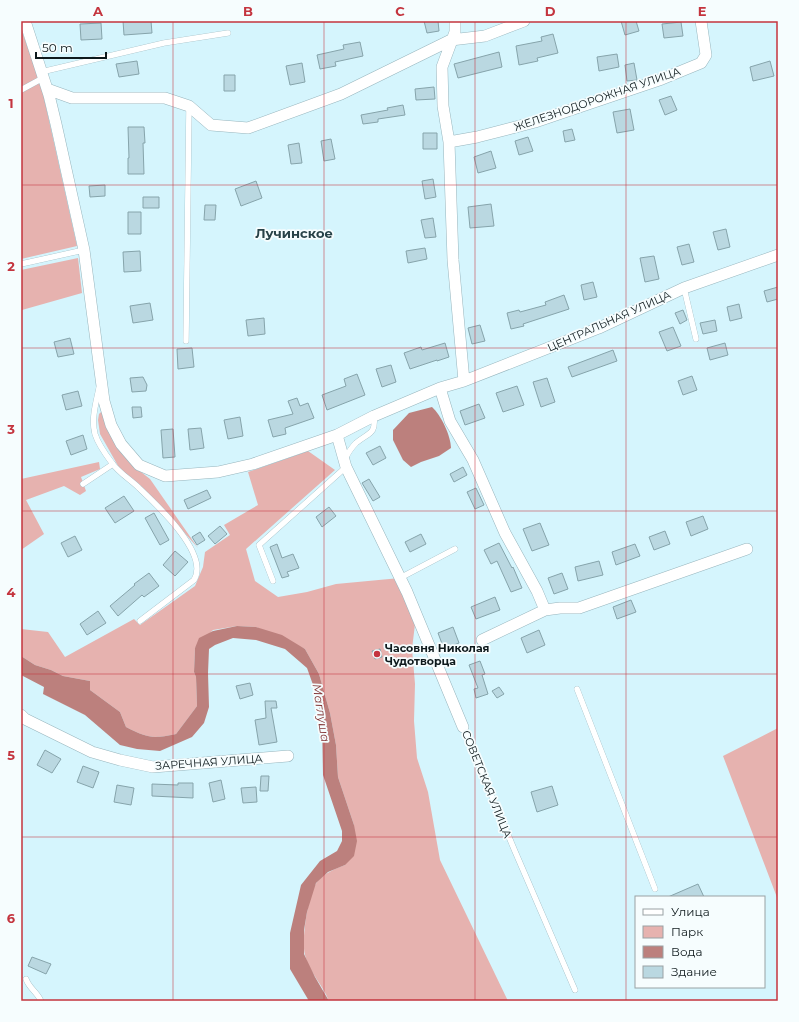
<svg xmlns="http://www.w3.org/2000/svg" width="799" height="1022" viewBox="0 0 799 1022" font-family="Montserrat,sans-serif">
<style>
.green{fill:#e6b2af}
.water{fill:#bc807d}
.building{fill:#bad8e1;stroke:#86a4ab}
.lines{fill:none;stroke-linecap:round;stroke-linejoin:round}
.service-casing{stroke:#97b5bd;stroke-width:6}
.minor-casing{stroke:#97b5bd;stroke-width:12}
.service{stroke:#fff;stroke-width:5.5}
.minor{stroke:#fff;stroke-width:11}
.grid{fill:none;stroke:#c4343e;stroke-width:1;stroke-opacity:0.55}
.poi-dot{fill:#c4343e;stroke:#f6fdfe;stroke-width:1.5}
.labels{text-anchor:middle;stroke-width:3.5;stroke-linejoin:round;paint-order:stroke}
.street-label{font-size:11px;fill:#0e191c;stroke:#f6fdfe}
.poi-label{font-size:11px;font-weight:bold;fill:#0e191c;stroke:#f6fdfe;text-anchor:start}
.water-label{font-size:12px;font-style:italic;fill:#823536;stroke:#f6fdfe}
.quarter-label{font-size:13px;font-weight:bold;fill:#274248;stroke:#f6fdfe}
.neatline{fill:none;stroke:#c4343e;stroke-width:1.5}
.grid-label{font-size:13px;text-anchor:middle;font-weight:bold;fill:#c4343e}
</style>
<rect width="100%" height="100%" fill="#d5f5fd"/>
<path class="green" d="M21,28L42,89L77,246L21,259Z
M78,258L82,293L22,310L21,313V270Z
M101,412L105,413L136,468L150,479L198,548L166,512L121,471L100,434L98,420L99,414Z
M308,451L335,470L246,549L255,581L278,597L307,592L336,584L400,578L416,616L412,649L415,684L414,721L417,758L428,792L440,860L508,1001H329C323,985 309,972 305,955C301,941 308,894 317,882C324,873 335,869 345,865L354,825L338,777L336,745L330,713L319,674L305,649L256,627L237,626L213,630L195,648L194,672L196,677L197,706L176,734C152,739 148,738 126,727L120,712L90,690V681L63,676L51,670L35,665L21,656V629L48,632L65,657L134,619L140,625L195,586L203,567L205,552L230,535L224,525L258,505L248,472Z
M99,462L100,469L81,477L86,491L80,495L64,486L26,500L44,534L21,550V479Z
M778,728V900L723,756Z"/>
<path class="water" d="M432,407C441,415 451,436 451,448L439,456L421,462L411,467L403,460L393,440V430L409,413Z
M237,626L256,627L282,635L305,649L319,674L330,713L336,745L338,777L354,825L357,841L354,856L345,865L328,872L316,883L307,912L304,930V954L315,977L329,1001H309L290,969V933L301,885L320,861L337,851L342,841V831L323,775L322,721L317,696L307,668L285,649L256,640L233,638L215,645L209,649L208,673L209,707L204,723L192,737L160,751L137,749L120,745L85,715L43,694L44,687L21,675V656L35,665L51,670L63,676L90,681V690L120,712L126,727C148,738 152,739 176,734L197,706L196,677L194,672L195,648L199,638L213,631Z"/>
<path class="building" d="M123,21H151L152,33L124,35Z
M424,21H438L439,31L427,33Z
M621,21H636L639,31L625,35Z
M681,22L683,36L664,38L662,24Z
M101,23L102,39L81,40L80,24Z
M553,34L558,53L537,58L538,61L519,65L516,46L542,41L541,37Z
M360,42L363,56L335,62L336,66L320,69L317,55L344,49L343,45Z
M499,52L502,67L458,78L454,64Z
M617,54L619,67L599,71L597,57Z
M137,61L139,74L119,77L116,64Z
M770,61L774,76L753,81L750,67Z
M302,63L305,82L290,85L286,66Z
M634,63L637,80L627,81L625,65Z
M224,75H235V91H224Z
M434,87L435,99L416,100L415,89Z
M671,96L677,110L665,115L659,100Z
M403,105L405,115L378,119V122L363,124L361,115L388,110L387,108Z
M630,109L634,130L617,133L613,112Z
M128,127H144L145,143H143L144,174H128V158H129Z
M572,129L575,140L565,142L563,131Z
M423,133H437V149H423Z
M528,137L533,151L519,155L515,141Z
M331,139L335,159L324,161L321,141Z
M299,143L302,163L291,164L288,145Z
M491,151L496,168L478,173L474,157Z
M433,179L436,197L425,199L422,181Z
M256,181L262,198L241,206L235,189Z
M105,185V196L90,197L89,186Z
M143,197H159V208H143Z
M491,204L494,226L470,228L468,207Z
M205,205H216L215,220H204Z
M128,212H141V234H128Z
M433,218L436,237L425,238L421,220Z
M726,229L730,247L718,250L713,232Z
M689,244L694,262L682,265L677,247Z
M425,248L427,259L408,263L406,251Z
M140,251L141,271L124,272L123,252Z
M654,256L659,279L645,282L640,258Z
M593,282L597,297L584,300L581,285Z
M778,287V299L767,302L764,291Z
M564,295L569,309L523,324L524,326L511,329L507,313L519,310L520,312L546,305L545,302Z
M150,303L153,320L133,323L130,306Z
M739,304L742,318L730,321L727,307Z
M683,310L687,320L680,324L675,313Z
M264,318L265,334L248,336L246,320Z
M715,320L717,331L703,334L700,323Z
M480,325L485,341L472,344L468,328Z
M673,327L681,346L667,351L659,332Z
M70,338L74,354L58,357L54,342Z
M445,343L449,357L437,361V360L410,369L404,353L421,347L422,350Z
M725,343L728,355L710,360L707,348Z
M192,348L194,367L178,369L177,349Z
M613,350L617,361L572,377L568,367Z
M391,365L396,382L382,387L376,369Z
M357,374L365,395L327,410L322,395L346,386L344,379Z
M692,376L697,390L683,395L678,381Z
M143,377L147,385L146,391L132,392L130,378Z
M547,378L555,402L541,407L533,382Z
M517,386L524,405L503,412L496,393Z
M78,391L82,406L66,410L62,395Z
M297,398L300,406L308,403L314,418L285,428L286,434L273,437L268,420L293,414L288,401Z
M479,404L485,418L465,425L460,411Z
M132,407H141L142,417L133,418Z
M240,417L243,436L228,439L224,420Z
M201,428L204,448L190,450L188,429Z
M173,429L175,457L163,458L161,430Z
M83,435L87,449L71,455L66,441Z
M380,446L386,458L373,465L366,453Z
M463,467L467,475L454,482L450,474Z
M369,479L380,497L373,501L362,483Z
M476,488L484,505L475,509L467,492Z
M207,490L211,498L188,509L184,500Z
M124,496L134,511L115,523L105,508Z
M329,507L336,516L322,527L316,517Z
M154,513L169,540L160,545L145,518Z
M703,516L708,529L691,536L686,522Z
M540,523L549,545L532,551L523,529Z
M220,526L227,534L215,544L208,536Z
M665,531L670,544L654,550L649,537Z
M200,532L205,540L197,545L192,537Z
M421,534L426,544L410,552L405,542Z
M75,536L82,550L68,557L61,543Z
M499,543L512,568L513,567L522,588L511,592L497,561L491,564L484,550Z
M277,544L282,558L293,554L299,568L287,572L289,576L282,578L270,547Z
M635,544L640,556L616,565L612,552Z
M175,551L188,562L175,576L163,565Z
M599,561L603,575L578,581L575,567Z
M149,573L159,586L144,597L142,595L118,616L110,606L135,585L134,584Z
M562,573L568,589L554,594L548,578Z
M495,597L500,610L476,619L471,607Z
M631,600L636,612L617,619L613,607Z
M98,611L106,623L87,635L80,624Z
M453,627L459,643L444,649L438,633Z
M539,630L545,645L527,653L521,638Z
M380,649L382,657L375,659L372,651Z
M480,661L485,674L482,675L488,694L476,698L474,689L478,688L469,665Z
M250,683L253,695L240,699L236,686Z
M499,687L504,694L497,698L492,691Z
M265,701H276L277,708H271L277,742L259,745L255,720L266,718Z
M45,750L61,759L52,773L37,765Z
M83,766L99,772L93,788L77,782Z
M261,776H269L268,791H260Z
M221,780L225,799L213,802L209,783Z
M178,783H193V798L152,796V784L178,785Z
M117,785L134,788L131,805L114,802Z
M552,786L558,805L537,812L531,792Z
M256,787L257,802L243,803L241,788Z
M698,884L704,897H668Z
M32,957L51,964L46,974L28,966Z"/>
<g class="lines">
<defs>
<path id="service" d="M41,72L164,43L228,33
M21,90L43,78
M21,264L84,250
M684,288L696,339
M186,341L189,106
M99,388C96,403 91,419 95,434C98,444 106,455 112,463C119,473 131,480 139,488C157,505 210,554 194,580L140,621
M345,459C348,453 352,447 356,443C369,432 376,435 374,416
M83,484L113,464
M400,578L455,549
M273,581L259,545L346,467
M577,689L655,889
M463,727L514,849L575,990
M26,979C29,988 37,992 41,1001"/>
<path id="minor" d="M25,21L49,95L56,124L84,250L104,401L111,425L121,444L139,465L165,476L218,472L253,464L337,435L374,416L440,388L464,381L599,328L684,288L778,255
M455,21V32L442,67L443,106L449,142L453,260L464,381
M47,89L72,98H165L189,106L211,125L248,128L341,94L451,40L485,36L524,21
M449,142L477,137L535,122L591,103L662,79L701,63L706,55L701,21
M440,388L450,421L473,460L505,533L537,591L545,610
M337,435L346,467L407,592L463,727
M482,640L545,610L560,608H579L747,549
M21,715L25,719L92,752L120,760L153,767L288,756"/>
</defs>
<use href="#service" class="service-casing"/>
<use href="#minor" class="minor-casing"/>
<use href="#service" class="service"/>
<use href="#minor" class="minor"/>
</g>
<path class="grid" d="M173,21V1001M324,21V1001M475,21V1001M626,21V1001M21,185H778M21,348H778M21,511H778M21,674H778M21,837H778"/>
<circle class="poi-dot" cx="377" cy="654" r="4"/>
<g class="labels">
<g class="street-label">
<text transform="translate(597 99) rotate(-19)" y="4">ЖЕЛЕЗНОДОРОЖНАЯ УЛИЦА</text>
<text transform="translate(609 321) rotate(-24)" y="4">ЦЕНТРАЛЬНАЯ УЛИЦА</text>
<text transform="translate(209 762) rotate(-4)" y="4">ЗАРЕЧНАЯ УЛИЦА</text>
<text transform="translate(487 784) rotate(68)" y="4">СОВЕТСКАЯ УЛИЦА</text>
</g>
<g class="poi-label">
<text x="385" y="652">Часовня Николая<tspan x="385" dy="13">Чудотворца</tspan></text>
</g>
<g class="water-label">
<text transform="translate(321 713) rotate(81)" y="4">Маглуша</text>
</g>
<g class="quarter-label">
<text x="294" y="238">Лучинское</text>
</g>
</g>
<rect width="799" height="1022" fill="none" stroke="#f6fdfe" stroke-width="44"/>
<rect x="635" y="896" width="130" height="92" fill="#f6fdfe" stroke="#99a2a4"/>
<rect x="643" y="909" width="20" height="6" fill="#ffffff" stroke="#99a2a4"/>
<text x="671" y="916" font-size="12" fill="#0e191c">Улица</text>
<rect x="643" y="926" width="20" height="12" fill="#e6b2af" stroke="#99a2a4"/>
<text x="671" y="936" font-size="12" fill="#0e191c">Парк</text>
<rect x="643" y="946" width="20" height="12" fill="#bc807d" stroke="#99a2a4"/>
<text x="671" y="956" font-size="12" fill="#0e191c">Вода</text>
<rect x="643" y="966" width="20" height="12" fill="#bad8e1" stroke="#99a2a4"/>
<text x="671" y="976" font-size="12" fill="#0e191c">Здание</text>
<path d="M36 52v6h70v-6" fill="none" stroke="#0e191c" stroke-width="2"/>
<text x="42" y="52" font-size="12" fill="#0e191c" stroke="#f6fdfe" stroke-width="3" paint-order="stroke">50 m</text>
<rect x="22" y="22" width="755" height="978" class="neatline"/>
<g class="grid-label">
<text x="98" y="16">A</text>
<text x="248" y="16">B</text>
<text x="400" y="16">C</text>
<text x="550" y="16">D</text>
<text x="702" y="16">E</text>
<text x="11" y="108">1</text>
<text x="11" y="271">2</text>
<text x="11" y="434">3</text>
<text x="11" y="597">4</text>
<text x="11" y="760">5</text>
<text x="11" y="923">6</text>
</g>
</svg>
